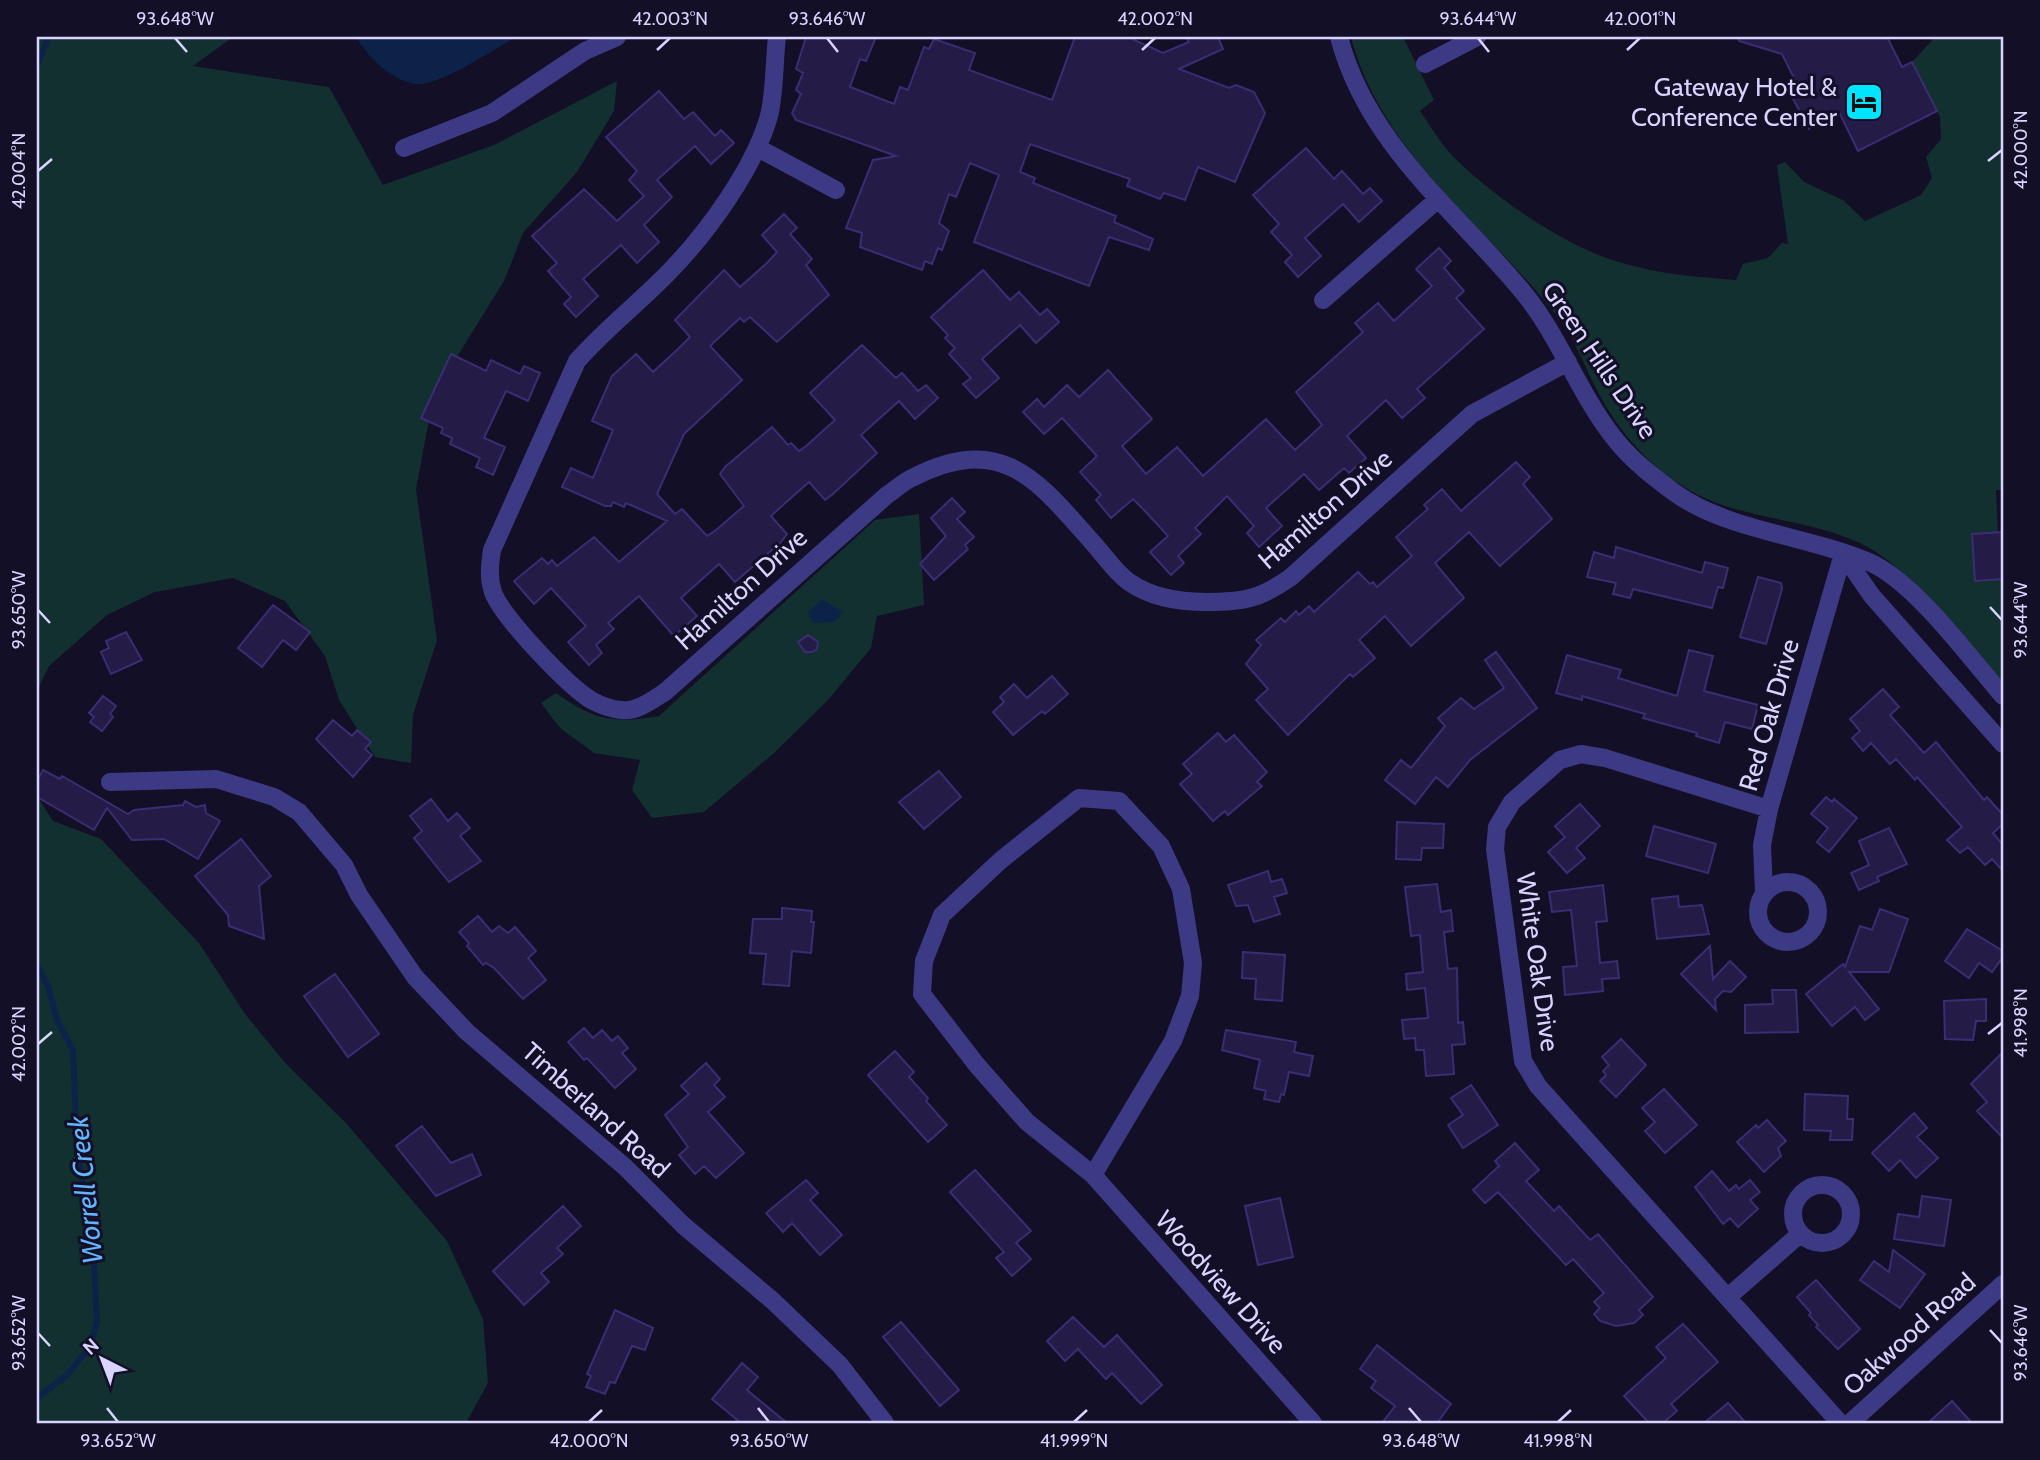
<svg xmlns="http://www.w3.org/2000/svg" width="2040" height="1460" viewBox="0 0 2040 1460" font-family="Cabin,sans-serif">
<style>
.green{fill:#12302f}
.water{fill:#0c2248}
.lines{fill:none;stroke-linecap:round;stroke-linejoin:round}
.stream{stroke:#0c2248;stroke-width:6}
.building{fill:#241b47;stroke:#3b2d73;stroke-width:2}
.minor{stroke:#3d3a85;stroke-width:18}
.ticks{fill:none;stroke:#d9d4ff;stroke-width:2.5}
.labels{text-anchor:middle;stroke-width:6;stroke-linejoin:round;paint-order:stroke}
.poi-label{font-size:26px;fill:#d9d4ff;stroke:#130f26;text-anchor:end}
.street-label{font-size:26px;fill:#d9d4ff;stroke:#130f26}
.water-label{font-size:28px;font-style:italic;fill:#62b6ff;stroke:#130f26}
.neatline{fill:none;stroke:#d9d4ff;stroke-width:2.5}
.ticks-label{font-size:18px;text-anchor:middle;fill:#d9d4ff}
</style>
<rect width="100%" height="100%" fill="#130f26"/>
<path class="green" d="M37,37H233L193,66L329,87L383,185L494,145L617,81L614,111L577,172L523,233L504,281L434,394L416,489L437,640L413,715L411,763L375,757L339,700L325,656L285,601L233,578L155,592L107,615L49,666L37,691Z
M1351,37H1403L1434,100L1420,111C1429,124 1438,139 1448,151C1486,192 1565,247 1619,262C1658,274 1696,277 1736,280L1743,264L1768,258L1782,243L1788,244L1777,165L1785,162L1804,182L1843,200L1865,221L1921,195L1932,178L1926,157L1941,139L1940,117L1912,62L1935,37H2003V490H1996L1998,533L1972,535L1975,580L2003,579V683C1965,640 1911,567 1860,543C1805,517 1736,520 1684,487C1650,467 1617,429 1599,394C1584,366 1574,336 1553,311C1483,224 1380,150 1351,37Z
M919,514L924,605L877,616L871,648L828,700L774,753L704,812L652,818L632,790L640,760L594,753L560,728L541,703L556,693C594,720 614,724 659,716L875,520Z
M37,796L53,821L101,839L199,943L245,1014L287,1065L345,1122L447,1241L483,1319L488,1383L466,1423H37Z"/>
<path class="water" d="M356,37H516C494,49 437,88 414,84C390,79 368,57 356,37Z
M822,599L843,612L834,622L813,623L808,612Z"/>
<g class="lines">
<path class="stream" d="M37,65L49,37
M37,965L48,986L57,1020L73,1050L77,1152L93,1245L97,1322L90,1347L66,1376L37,1398"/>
</g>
<path class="building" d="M806,37H876L866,61L860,59L850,87L894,104L900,87L908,90L924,47L929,49L934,39L975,53L969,70L1052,100L1075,37H1135L1134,40L1163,53L1189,42L1186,37H1218L1223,49L1179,69L1229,88L1236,85L1254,92L1265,113L1235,182L1198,167L1185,200L1164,193L1160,199L1127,186L1130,179L1030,144L1020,172L1035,178L1033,183L1116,216L1114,222L1153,239L1149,250L1109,237L1089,286L974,242L999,175L970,163L956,197L949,194L939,223L949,231L942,250L938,248L932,264L925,261L922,270L860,247L862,233L846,228L873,160L896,156L796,120L792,113L801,94L796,90L803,73L796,69Z
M1739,37H1887L1902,67L1912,62L1937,111L1858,151L1840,114L1809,129L1790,93L1799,88L1782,54L1739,41Z
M659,91L684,119L693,112L715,136L721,130L734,143L711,164L695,146L657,180L672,197L644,225L659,242L637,263L621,245L583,279L598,296L576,317L564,304L571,297L548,271L557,263L532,236L584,189L617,221L644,196L629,180L637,171L606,137Z
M1306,148L1334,179L1342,171L1363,194L1370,188L1382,201L1359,222L1343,204L1305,238L1321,256L1298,277L1285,262L1292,255L1271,232L1279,224L1253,195Z
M784,214L797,228L790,234L812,259L806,265L829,295L777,342L750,317L744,322L740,318L710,346L742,380L684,434L657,494L675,514L682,509L707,536L716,530L744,506L720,474L725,467L772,427L788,445L791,443L799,451L805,447L835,420L810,393L862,345L896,378L902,373L918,391L926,385L938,398L915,419L899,401L861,435L877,453L833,494L825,500L809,482L782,506L771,516L787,534L781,542L735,582L719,564L681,598L697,616L674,636L639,596L608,623L614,629L596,645L602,653L589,665L568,642L586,626L551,588L534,604L514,581L542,558L548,564L552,560L557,566L594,537L619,562L667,521L626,503L624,507L613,502L611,506H605L562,487L571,468L593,478L613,430L592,421L612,376L636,354L653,372L679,348L690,337L675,320L724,270L740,287L767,263L777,252L762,235Z
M1439,248L1451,261L1444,268L1464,291L1456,298L1484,329L1417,389L1425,398L1402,418L1386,400L1347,436L1366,458L1349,473L1344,468L1319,490L1304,474L1266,508L1282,526L1259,547L1247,533L1254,526L1227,496L1195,528L1201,534L1178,556L1184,563L1171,575L1150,552L1168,536L1144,510L1133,499L1111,518L1096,500L1101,495L1080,472L1097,456L1062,418L1044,434L1023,412L1037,399L1044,407L1067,385L1079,397L1108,370L1152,419L1122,446L1146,474L1177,447L1203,476L1266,419L1295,450L1322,425L1296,392L1363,332L1355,323L1378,303L1394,321L1432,286L1416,269Z
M983,270L1010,300L1019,292L1040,315L1047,309L1059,322L1036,343L1020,325L982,359L999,378L976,398L963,384L971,378L949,354L955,348L945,338L948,335L931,317Z
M451,354L486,371L491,360L520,374L524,366L540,373L528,401L506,391L484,438L505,447L493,475L476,467L480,458L450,444L452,438L441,433L443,428L421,418Z
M1516,462L1530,477L1523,484L1552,519L1500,566L1469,532L1435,563L1464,598L1411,646L1385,616L1359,640L1375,658L1353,677L1350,674L1288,735L1256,700L1268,689L1246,664L1261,645L1256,640L1281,618L1285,622L1296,611L1299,615L1309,606L1314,612L1358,572L1370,584L1373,582L1377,587L1412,556L1396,537L1428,509L1424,505L1442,489L1461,511Z
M952,498L965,512L957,519L974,537L965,545L968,549L934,580L920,564L946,536L931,518Z
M2003,532V579L1975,581L1972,534Z
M1616,547L1702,573L1705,562L1728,568L1723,588L1718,587L1712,608L1633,589L1630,598L1613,594L1616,583L1587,577L1594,552L1614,558Z
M1758,577L1781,583L1782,589L1766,644L1740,637Z
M273,605L310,632L296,650L283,640L262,667L238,648Z
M126,632L142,660L111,674L101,652L109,648L106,641Z
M808,635L818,642L817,649L812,652H805L798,642Z
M1689,650L1713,656L1704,691L1758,705L1752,729L1725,722L1719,743L1696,736L1697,733L1643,718L1645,714L1582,696V700L1556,693L1567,655L1621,670L1618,678L1677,696Z
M1496,652L1537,708L1470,760L1448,787L1436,777L1415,804L1385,780L1401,760L1411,768L1445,726L1438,718L1461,698L1474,709L1504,688L1485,660Z
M1052,676L1068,694L1045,714L1042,711L1013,735L993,712L1004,702L1000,697L1014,684L1027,698Z
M1883,689L1899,707L1890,715L1924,753L1936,742L1984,800L1987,797L2003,815V824L1993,833L2003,845V871L1992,859L1985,865L1968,847L1960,853L1947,840L1962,827L1917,777L1915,780L1896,759L1890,764L1871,743L1863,751L1852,738L1860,731L1850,719Z
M103,696L116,706L110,714L113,717L102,731L90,722L94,717L89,713Z
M333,720L352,736L357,730L371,742L365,749L372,755L353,777L316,739Z
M1218,733L1226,742L1234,735L1267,772L1257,782L1262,786L1228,815L1225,811L1213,821L1180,784L1192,774L1183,764Z
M43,770L60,779L62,776L128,814L134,810L183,805L185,801L196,807L205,805L206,813L220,821L198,859L164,839L132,840L107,808L94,830L37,797V781Z
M939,771L961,797L924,829L899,802Z
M1826,797L1832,802L1834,799L1857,818L1829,852L1817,842L1828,828L1811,814Z
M431,799L448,821L457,813L470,828L460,836L481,861L449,882L414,838L422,831L410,816Z
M1580,804L1600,826L1576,848L1585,858L1567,873L1548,852L1565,837L1555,826Z
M1397,822L1444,824L1443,848H1422L1421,860L1396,859Z
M1654,826L1716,844L1708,873L1646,856Z
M1889,828L1907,864L1877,877L1879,881L1859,890L1851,873L1869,865L1859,841Z
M241,839L271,876L259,886L264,939L229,926L228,915L195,876Z
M1268,871L1271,882L1282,879L1287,893L1274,897L1280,914L1254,922L1248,905L1236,906L1228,885Z
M1437,884L1441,912L1451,910L1453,931L1444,932L1448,969L1457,968L1458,1023L1463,1022L1465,1044L1452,1045L1454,1074L1426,1076L1424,1050H1416L1415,1038L1404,1039L1402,1020L1428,1018L1425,988L1407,990L1406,974L1423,972L1420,935L1411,936L1405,887Z
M1603,885L1607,921L1596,922L1600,963L1617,961L1619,978L1602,979L1603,991L1565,995L1563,967L1577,966L1571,910L1552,912L1549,892Z
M1678,896L1679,907L1702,905L1709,934L1657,939L1652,899Z
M782,908L812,911L811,922H814L811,953L792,951L789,986L763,984L766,954L750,953L753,919H782Z
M1880,909L1908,919L1889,972H1849L1879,1009L1865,1020L1855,1007L1832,1026L1806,994L1843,964L1845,967L1860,926L1872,930Z
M478,916L492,932L499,926L508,933L515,927L536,951L528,958L546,980L523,999L494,968L486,963L483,965L467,946L469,943L459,932Z
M1967,929L2003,951V957L1992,972L1979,963L1969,978L1945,961Z
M1710,946L1713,979L1730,961L1746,977L1731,992L1723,991L1715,999L1716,1010L1681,974Z
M1243,952L1285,955L1282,1001L1255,999L1256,979L1242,978Z
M335,974L379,1034L348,1057L304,996Z
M1772,990H1796L1798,1032L1745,1033V1005L1773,1004Z
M1986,999V1021H1976L1973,1040L1945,1039L1944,1001Z
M584,1028L593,1038L602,1030L612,1041L618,1036L628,1048L622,1053L636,1069L615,1088L587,1058L584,1060L568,1042Z
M1226,1030L1296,1042L1294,1052L1313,1056L1309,1076L1289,1072L1284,1095L1281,1094L1279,1102L1264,1099L1266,1091L1254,1088L1260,1060L1222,1050Z
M1621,1039L1646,1065L1616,1097L1600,1081L1606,1075L1603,1071L1609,1065L1602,1057Z
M895,1051L914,1072L909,1077L928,1098L926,1101L947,1125L928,1142L868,1075Z
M2003,1052V1138L1977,1111L1987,1102L1971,1084Z
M706,1063L720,1079L714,1085L725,1097L708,1112L744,1153L716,1178L704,1166L695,1174L679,1155L688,1147L665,1115L689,1094L681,1086Z
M1471,1085L1498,1125L1463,1148L1448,1125L1463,1115L1451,1098Z
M1664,1089L1697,1125L1665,1153L1645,1131L1655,1122L1642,1108Z
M1805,1094L1848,1096L1847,1119H1853L1852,1140H1830L1831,1131L1804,1130Z
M1914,1113L1927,1128L1917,1137L1938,1158L1916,1178L1900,1160L1889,1171L1872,1153Z
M1767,1120L1786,1141L1778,1148L1781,1156L1764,1172L1737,1142L1756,1125L1758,1128Z
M422,1126L451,1163L472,1154L481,1175L436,1196L396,1146Z
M1515,1143L1539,1170L1526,1181L1554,1211L1559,1206L1590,1240L1598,1234L1653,1297L1639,1310L1643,1315L1634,1323L1616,1326L1600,1321L1594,1314L1600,1308L1594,1302L1604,1293L1573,1259L1566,1265L1498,1192L1485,1203L1473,1190L1499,1166L1495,1161Z
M975,1170L1031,1231L1016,1243L1031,1259L1012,1276L996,1258L1004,1252L950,1192Z
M1712,1171L1729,1191L1736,1185L1739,1189L1750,1180L1760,1192L1750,1200L1758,1209L1738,1227L1730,1218L1723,1224L1695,1187Z
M806,1180L818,1193L810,1200L842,1235L820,1255L792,1223L783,1232L766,1213Z
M1922,1196L1951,1200L1944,1246L1894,1239L1898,1214L1919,1217Z
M1280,1198L1293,1257L1258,1265L1245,1206Z
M563,1206L581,1226L557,1248L563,1254L541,1273L549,1282L524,1305L493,1271Z
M1893,1250L1925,1274L1900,1308L1860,1280L1874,1261L1889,1272Z
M1816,1280L1860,1329L1838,1349L1816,1327L1818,1325L1809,1315L1811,1313L1797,1297Z
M615,1310L653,1328L645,1350L632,1346L615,1383L610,1382L605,1394L586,1387L591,1376L587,1374Z
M1073,1317L1104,1347L1117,1335L1162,1385L1141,1404L1112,1373L1106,1379L1078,1349L1065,1361L1047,1341Z
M901,1322L959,1390L940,1406L883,1337Z
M1683,1324L1718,1362L1671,1404L1677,1411L1663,1423H1649L1624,1396L1666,1358L1656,1347Z
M1377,1345L1451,1404L1437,1423H1382L1395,1406L1371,1388L1376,1381L1360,1369Z
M742,1363L758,1377L747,1390L787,1423H741L712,1399Z
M1952,1401L1972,1423H1928Z
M1728,1403L1746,1423H1704Z"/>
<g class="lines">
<path class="minor" d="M777,37C774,62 775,92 769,116C754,169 707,233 669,272C639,303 605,329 577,361L492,550C490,564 488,577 493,592C502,617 567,685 591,700C600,705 610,709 621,710C637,712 652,700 665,692L887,495C896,489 904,481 914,477C1003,432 1038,481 1093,543C1104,555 1116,573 1129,582C1152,598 1180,602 1206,602C1244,602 1260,599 1291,577L1472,414L1568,362
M1339,37C1367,144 1455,210 1523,292C1561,338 1580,398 1619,444C1635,463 1655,478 1675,493C1728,531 1809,536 1869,562C1915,582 1969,657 2003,696
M1425,64L1477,37
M404,148L492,113L585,51L617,37
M758,148L836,190
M1323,300L1437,200
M1843,554L1872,596L2003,744
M110,782L216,779L274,797L299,812L344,865L359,895L415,977L467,1032L625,1167L683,1225L773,1301L840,1365L885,1423
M1079,798L1119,801L1161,846L1181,889L1193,963L1190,996L1173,1041L1093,1175L1027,1122L976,1064L922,994L924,961L942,915L1001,860Z
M1769,809L1605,758L1581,754L1560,760L1512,802L1497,827L1495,849L1523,1061L1538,1086L1840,1423
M1758 912a30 30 0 1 1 60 0a30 30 0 1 1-60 0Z
M1764,893L1762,845L1769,809L1843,554
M1093,1175L1313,1423
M1793 1214a29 29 0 1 1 58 0a29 29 0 1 1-58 0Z
M1728,1297L1800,1234
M1850,1423L2003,1284"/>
</g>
<path class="ticks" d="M175,38L187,52M827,38L838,52M1478,38L1489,52M657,50L670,38M1142,50L1155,38M1627,50L1640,38M1988,161L2002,150M38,171L52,159M1990,607L2002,620M38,610L50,623M1988,1034L2002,1023M38,1044L52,1032M1990,1330L2002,1343M38,1333L50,1346M107,1408L118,1422M758,1408L769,1422M1409,1408L1421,1422M589,1422L602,1410M1074,1422L1087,1410M1558,1422L1571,1410"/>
<defs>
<symbol id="hotel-square" viewBox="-11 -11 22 22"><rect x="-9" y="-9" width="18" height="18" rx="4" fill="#00e5ff" stroke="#130f26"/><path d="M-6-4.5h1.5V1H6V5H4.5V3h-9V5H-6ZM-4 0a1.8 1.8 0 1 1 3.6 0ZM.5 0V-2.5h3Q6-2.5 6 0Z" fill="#111"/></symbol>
</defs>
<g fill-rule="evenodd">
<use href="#hotel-square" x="1842" y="80" width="44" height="44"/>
</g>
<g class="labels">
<g class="poi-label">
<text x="1837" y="96">Gateway Hotel &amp;<tspan x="1837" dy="30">Conference Center</tspan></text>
</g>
<g class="street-label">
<text transform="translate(1600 360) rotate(56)" y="9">Green Hills Drive</text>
<text transform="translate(1325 509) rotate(-41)" y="9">Hamilton Drive</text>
<text transform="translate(741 589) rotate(-42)" y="9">Hamilton Drive</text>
<text transform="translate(1769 715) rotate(-74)" y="9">Red Oak Drive</text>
<text transform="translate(1538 962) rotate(82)" y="9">White Oak Drive</text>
<text transform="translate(596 1110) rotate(42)" y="9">Timberland Road</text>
<text transform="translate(1221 1282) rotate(48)" y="9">Woodview Drive</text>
<text transform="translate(1909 1334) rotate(-42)" y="9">Oakwood Road</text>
</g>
<g class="water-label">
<text transform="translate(85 1190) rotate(-96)" y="10">Worrell Creek</text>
</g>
</g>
<rect width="2040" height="1460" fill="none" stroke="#130f26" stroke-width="77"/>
<g transform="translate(102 1359) rotate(318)" stroke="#130f26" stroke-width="5" paint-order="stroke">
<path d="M0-5L12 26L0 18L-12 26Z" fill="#d9d4ff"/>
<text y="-10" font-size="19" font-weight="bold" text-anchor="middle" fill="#d9d4ff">N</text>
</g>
<rect x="38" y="38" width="1964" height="1384" class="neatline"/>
<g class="ticks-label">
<text x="175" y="25">93.648°W</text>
<text x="670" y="25">42.003°N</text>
<text x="827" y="25">93.646°W</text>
<text x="1155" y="25">42.002°N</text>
<text x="1478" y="25">93.644°W</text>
<text x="1640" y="25">42.001°N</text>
<text transform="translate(2021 150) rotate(-90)" y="6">42.000°N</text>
<text transform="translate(19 171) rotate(-90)" y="6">42.004°N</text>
<text transform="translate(19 610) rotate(-90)" y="6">93.650°W</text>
<text transform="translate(2021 620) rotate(-90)" y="6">93.644°W</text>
<text transform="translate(2021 1023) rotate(-90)" y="6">41.998°N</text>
<text transform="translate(19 1044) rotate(-90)" y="6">42.002°N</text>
<text transform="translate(19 1333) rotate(-90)" y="6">93.652°W</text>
<text transform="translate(2021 1343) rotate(-90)" y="6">93.646°W</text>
<text x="118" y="1447">93.652°W</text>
<text x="589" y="1447">42.000°N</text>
<text x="769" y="1447">93.650°W</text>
<text x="1074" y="1447">41.999°N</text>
<text x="1421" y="1447">93.648°W</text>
<text x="1558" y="1447">41.998°N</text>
</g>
</svg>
